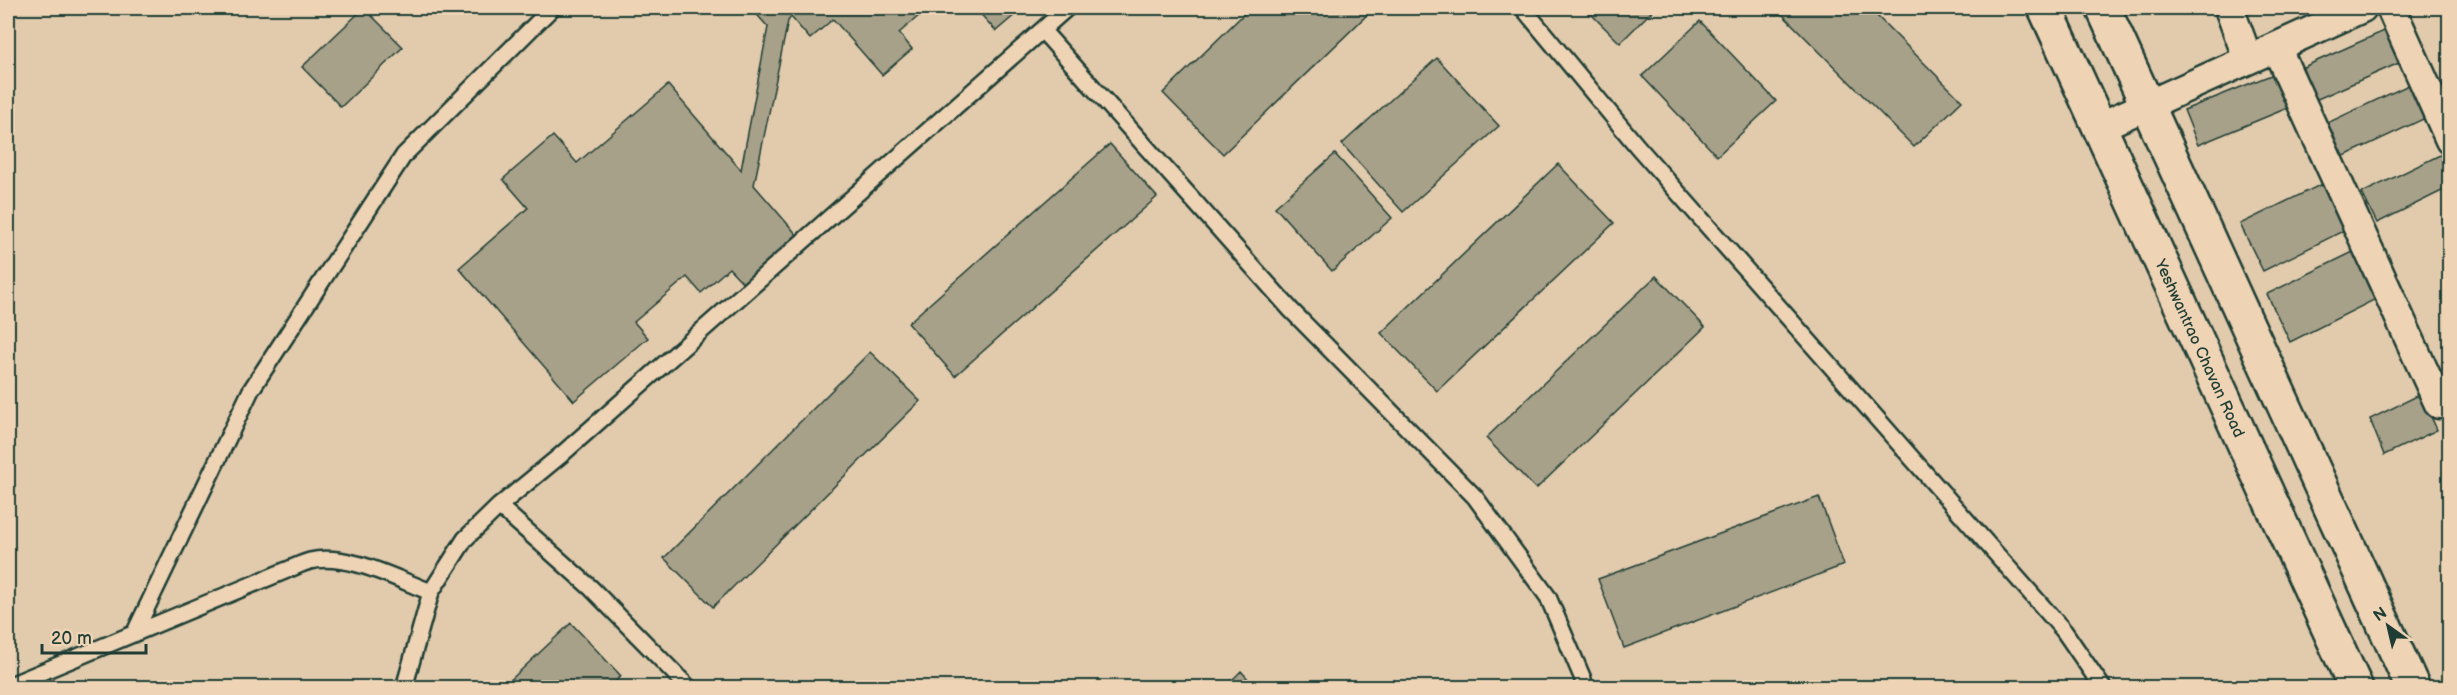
<svg xmlns="http://www.w3.org/2000/svg" width="2457" height="695" viewBox="0 0 2457 695" font-family="'Balsamiq Sans',sans-serif">
<style>
.building{fill:#a8a18a;stroke:#1f3d34;stroke-width:1.5}
.lines{fill:none;stroke-linecap:round;stroke-linejoin:round}
.lane-casing{stroke:#1f3d34;stroke-width:20}
.street-casing{stroke:#1f3d34;stroke-width:33}
.secondary-casing{stroke:#1f3d34;stroke-width:38}
.lane{stroke:#eed4b5;stroke-width:15}
.street{stroke:#eed4b5;stroke-width:28}
.secondary{stroke:#eed4b5;stroke-width:33}
.labels{text-anchor:middle;stroke-width:6;stroke-linejoin:round;paint-order:stroke}
.street-label{font-size:16px;fill:#1f3d34;stroke:#eed4b5}
</style>
<rect width="100%" height="100%" fill="#e2cbad"/>
<filter id="ink" filterUnits="userSpaceOnUse"><feTurbulence type="fractalNoise" baseFrequency=".0167" numOctaves="2"/><feDisplacementMap in="SourceGraphic" scale="12" xChannelSelector="R" yChannelSelector="G"/><feConvolveMatrix kernelMatrix="1 2 1 2 8 2 1 2 1" color-interpolation-filters="sRGB"/></filter>
<g filter="url(#ink)">
<path class="building" d="M364,8L403,47L341,107L302,67Z
M751,8H928L899,33L912,49L882,75L833,19L810,39L791,17L788,21L754,185L798,236L743,283L729,268L701,293L687,277L634,322L648,338L574,401L459,268L528,208L503,179L553,136L577,163L668,85L741,170L768,27Z
M975,8H1023L996,31Z
M1250,8H1363L1369,13L1223,154L1163,93Z
M1585,8H1655L1620,43Z
M1776,8H1869L1962,101L1914,147Z
M1700,21L1776,101L1717,156L1642,76Z
M2393,27L2408,59L2313,101L2299,69Z
M1437,58L1499,126L1403,212L1342,144Z
M2276,73L2290,107L2198,145L2184,110Z
M2417,81L2432,115L2340,158L2325,124Z
M1110,144L1157,197L955,376L908,323Z
M2444,153L2450,164V187L2377,223L2362,193Z
M1335,154L1392,218L1332,271L1275,207Z
M1558,164L1614,223L1437,391L1381,333Z
M2322,184L2345,230L2263,271L2240,224Z
M2355,251L2378,298L2290,342L2267,294Z
M1656,276L1705,327L1536,489L1486,438Z
M870,352L920,401L713,607L664,558Z
M2450,369V402L2438,374Z
M2421,394L2437,430L2384,455L2370,419Z
M1819,497L1844,565L1624,648L1598,579Z
M571,623L621,676L609,688H502Z
M1241,671L1256,688H1224Z"/>
<g class="lines">
<defs>
<path id="lane" d="M1523,8L1637,146L2064,631L2103,688
M1042,30L1291,310L1475,497L1548,597L1583,679V688
M499,506L591,588L689,688
M431,592L465,539L499,506L561,455L1067,8
M134,634L251,390L404,155L552,8
M8,686L287,570C295,567 302,563 310,561C347,552 396,579 431,592L404,688"/>
<path id="street" d="M2229,8L2248,59
M2391,8L2450,140
M2276,47L2439,404
M2099,127L2362,8"/>
<g id="secondary">
<path id="s1" d="M2045,8L2356,688"/>
<path d="M2103,8L2413,688"/>
</g>
</defs>
<use href="#lane" class="lane-casing"/>
<use href="#street" class="street-casing"/>
<use href="#secondary" class="secondary-casing"/>
<use href="#lane" class="lane"/>
<use href="#street" class="street"/>
<use href="#secondary" class="secondary"/>
</g>
</g>
<g class="labels">
<g class="street-label">
<text dy="6" stroke="none"><textPath href="#s1" startOffset="374">Yeshwantrao Chavan Road</textPath></text>
</g>
</g>
<rect width="2457" height="695" fill="none" stroke="#eed4b5" stroke-width="30"/>
<rect x="15" y="15" width="2427" height="665" fill="none" stroke="#1f3d34" stroke-width="2" filter="url(#ink)"/>
<g transform="translate(2388 626) rotate(326)" stroke="#eed4b5" stroke-width="4.5" paint-order="stroke">
<path d="M0-4.5L10 22L0 15L-10 22Z" fill="#1f3d34"/>
<text y="-9" font-size="16" font-weight="bold" text-anchor="middle" fill="#1f3d34">N</text>
</g>
<path d="M42 644v9h104v-9" fill="none" stroke="#1f3d34" stroke-width="3"/>
<text x="51" y="644" font-size="18" fill="#1f3d34" stroke="#eed4b5" stroke-width="4.5" paint-order="stroke">20 m</text>
</svg>
